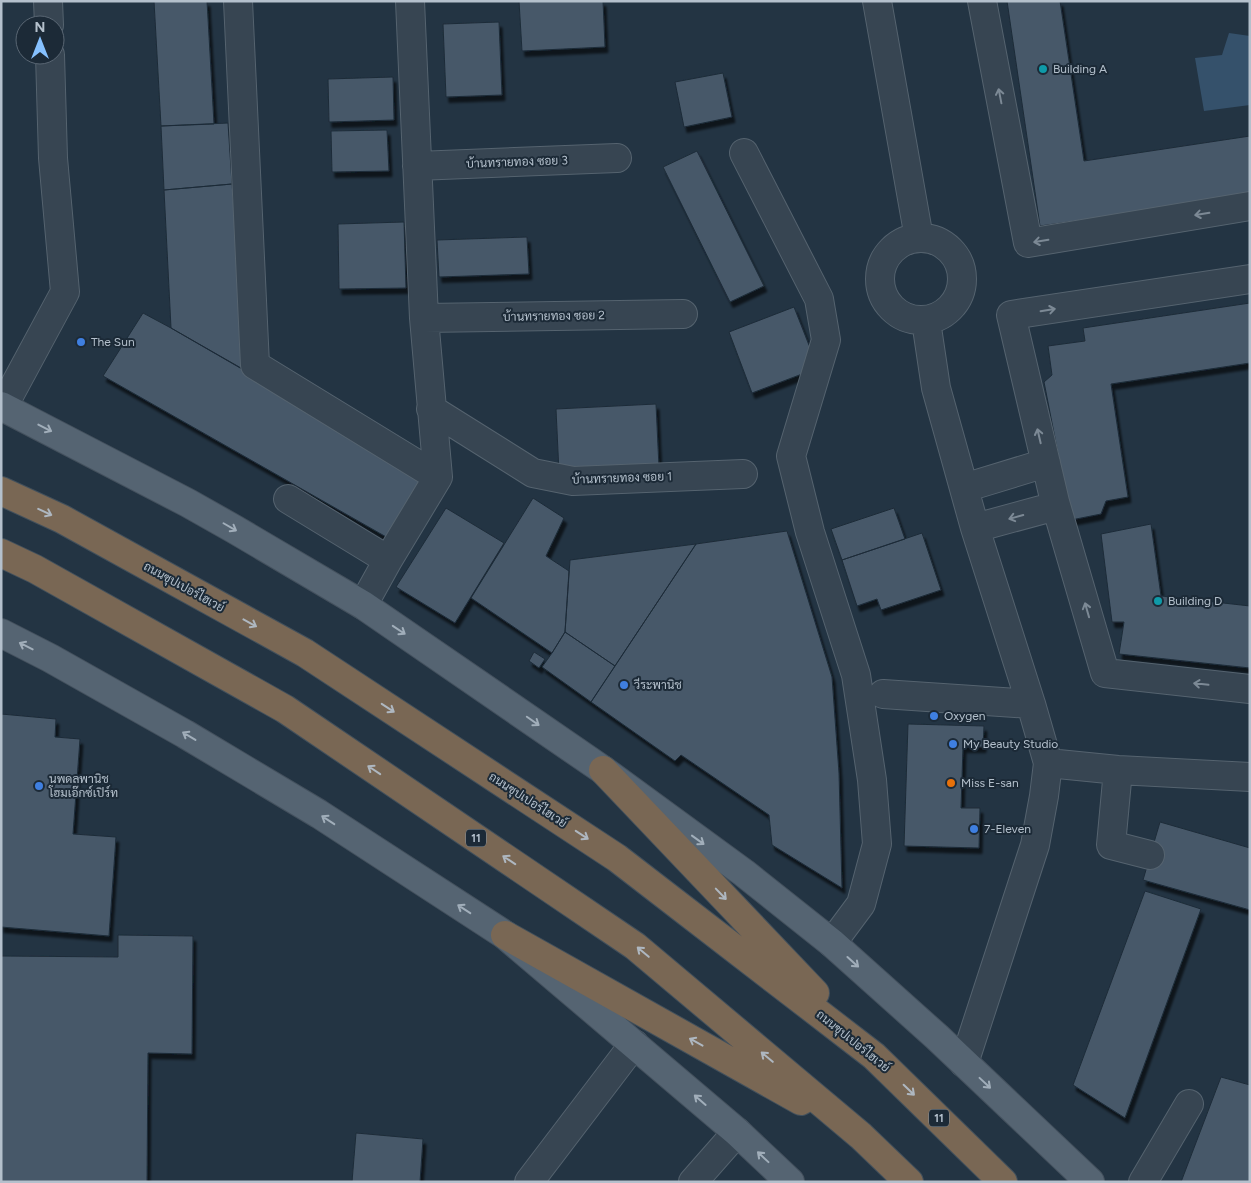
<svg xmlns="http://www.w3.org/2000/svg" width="1251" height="1183" viewBox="0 0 1251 1183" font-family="Figtree,Sarabun,sans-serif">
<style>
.water{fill:#35516b}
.building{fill:#465869;stroke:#1e2c39;filter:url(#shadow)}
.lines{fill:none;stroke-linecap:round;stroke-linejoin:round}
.minor-casing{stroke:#55636f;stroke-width:30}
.major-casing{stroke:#44515e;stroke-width:30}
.highway-casing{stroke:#42505c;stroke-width:30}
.minor{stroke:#374552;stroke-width:28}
.major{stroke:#556472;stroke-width:28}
.highway{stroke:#796754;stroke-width:28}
.oneway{stroke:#7c8995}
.oneway2{stroke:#a1aeba}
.oneway3{stroke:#aeb7c0}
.culture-dot{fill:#0f9aa8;stroke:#1c2a37;stroke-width:2}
.shop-dot{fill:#3f7fe0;stroke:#1c2a37;stroke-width:2}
.food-dot{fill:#e8710a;stroke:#1c2a37;stroke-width:2}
.labels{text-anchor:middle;stroke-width:4;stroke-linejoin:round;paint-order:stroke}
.shield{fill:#1c2a37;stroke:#86939f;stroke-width:1}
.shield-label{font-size:11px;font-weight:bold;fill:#b4c0cc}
.poi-label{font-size:12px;fill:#b4c0cc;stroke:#1c2a37;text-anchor:start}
.street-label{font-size:12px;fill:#b4c0cc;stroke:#1c2a37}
</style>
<defs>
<filter id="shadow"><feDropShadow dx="3" dy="5.5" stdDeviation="1" flood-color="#0009"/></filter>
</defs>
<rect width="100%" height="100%" fill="#233443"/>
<path class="water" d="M1229,33L1250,36V105L1204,111L1195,58L1222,55Z"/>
<path class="building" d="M154,1H207L214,124L161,126Z
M519,1H603L605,47L522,51Z
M1007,1H1060L1084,161L1250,136V196L1040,226Z
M499,22L502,95L446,97L443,24Z
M723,73L732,117L684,127L675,82Z
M393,77L394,120L329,122L328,79Z
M228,123L232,184L164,190L161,126Z
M387,130L389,171L332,172L331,131Z
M697,151L764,286L730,302L663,167Z
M232,184L248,372L171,328L164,190Z
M404,222L406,288L339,289L338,224Z
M527,237L529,274L439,277L437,240Z
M1250,303V363L1111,384L1128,497L1106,501L1101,514L1071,520L1044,382L1052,375L1048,346L1085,341L1083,328Z
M794,307L818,368L752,393L729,332Z
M143,313L171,328L427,476L388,538L103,376Z
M656,404L659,468L559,473L556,409Z
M533,498L564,518L546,556L569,571L565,632L552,653L471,598Z
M446,508L504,543L455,623L396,587Z
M894,508L905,539L842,560L831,529Z
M1151,524L1161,596L1250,606V668L1119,654L1124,622H1112L1101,534Z
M787,531L832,677L839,773L842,888L772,845L769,815L681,755L675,761L591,702L696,544Z
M922,533L941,590L881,610L877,599L857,606L842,560Z
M696,544L615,666L565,632L570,560Z
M565,632L615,666L591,702L542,667L552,653Z
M534,652L545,659L539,668L529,661Z
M1,714L56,719L55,737L80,739L73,834L116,837L109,936L1,927Z
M908,724L984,726L983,747H963L961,808H980L979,848L904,846Z
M1160,822L1250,848V910L1143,880Z
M1145,891L1201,909L1125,1118L1073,1085Z
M118,935L193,936L192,1054L148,1053L147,1182H1V956L118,957Z
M1221,1077L1250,1085V1182H1181Z
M356,1133L423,1139L420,1182H352Z"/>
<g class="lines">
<defs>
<path id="minor" d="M48,1L49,25
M238,1L255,365L438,477
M877,1L919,238
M982,1L1028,243L1250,206
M744,153L819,299L826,340L791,456L810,532L856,675L872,780L877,844L861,904L832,943
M417,166L617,158
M880 279a41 41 0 1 1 82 0a41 41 0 1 1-82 0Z
M1250,279L1011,315L1055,502L1105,673L1250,689
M424,318L683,314
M926,321L936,388L975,528L1031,704L1048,763L1044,796L1035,845L964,1063
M3,407L65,292L53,158L50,55
M431,409L533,473L573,481L743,474
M964,488L1046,463
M288,499L388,560
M975,528L1056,506
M363,605L388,560L438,477L424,318L410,1
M883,694L1031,704
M1048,763L1118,770L1250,777
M1118,770L1111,845L1150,855
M529,1182L634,1044
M693,1182L737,1132
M1143,1182L1189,1104"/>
<path id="major" d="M1,406L188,503L234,529L363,605L603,770L744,873L832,943L937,1037L1090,1182
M1,633L50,658L185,734L319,814L505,935L737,1132L790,1182"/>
<path id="highway" d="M1,491L62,519L305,653L617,858L874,1056L1003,1182
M1,553L35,569L285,709L635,946L861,1136L909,1182
M603,770L815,993
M505,935L801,1101"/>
</defs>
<use href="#minor" class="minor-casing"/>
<use href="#major" class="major-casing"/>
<use href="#highway" class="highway-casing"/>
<use href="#minor" class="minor"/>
<use href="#major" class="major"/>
<use href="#highway" class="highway"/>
</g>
<defs><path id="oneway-shaft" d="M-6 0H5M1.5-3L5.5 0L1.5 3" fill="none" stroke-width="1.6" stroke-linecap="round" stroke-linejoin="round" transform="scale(1.25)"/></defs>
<g class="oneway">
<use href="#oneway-shaft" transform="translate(1000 96) rotate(-101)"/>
<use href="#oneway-shaft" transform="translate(1202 214) rotate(171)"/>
<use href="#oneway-shaft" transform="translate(1041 241) rotate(171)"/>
<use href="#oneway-shaft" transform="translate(1048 310) rotate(-9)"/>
<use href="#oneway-shaft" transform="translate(1039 436) rotate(-103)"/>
<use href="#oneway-shaft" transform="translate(1016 517) rotate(165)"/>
<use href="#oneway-shaft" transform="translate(1087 610) rotate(-106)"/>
<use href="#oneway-shaft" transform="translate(1201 684) rotate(-174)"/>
</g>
<g class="oneway2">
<use href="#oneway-shaft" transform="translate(45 428) rotate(27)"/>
<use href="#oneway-shaft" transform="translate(230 527) rotate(30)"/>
<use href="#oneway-shaft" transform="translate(399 630) rotate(34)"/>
<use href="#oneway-shaft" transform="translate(26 646) rotate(-153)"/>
<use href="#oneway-shaft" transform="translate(533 721) rotate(35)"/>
<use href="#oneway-shaft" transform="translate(189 736) rotate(-149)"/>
<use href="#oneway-shaft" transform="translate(328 820) rotate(-147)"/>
<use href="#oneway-shaft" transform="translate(698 840) rotate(36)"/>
<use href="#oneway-shaft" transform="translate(464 909) rotate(-147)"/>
<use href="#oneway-shaft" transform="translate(853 962) rotate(42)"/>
<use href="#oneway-shaft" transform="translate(985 1083) rotate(43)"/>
<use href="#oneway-shaft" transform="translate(700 1100) rotate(-139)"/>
<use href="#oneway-shaft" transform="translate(763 1157) rotate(-137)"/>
</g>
<g class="oneway3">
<use href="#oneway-shaft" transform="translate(45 512) rotate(25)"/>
<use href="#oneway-shaft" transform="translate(250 623) rotate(29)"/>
<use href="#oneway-shaft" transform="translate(388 708) rotate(33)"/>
<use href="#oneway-shaft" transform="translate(374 770) rotate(-146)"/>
<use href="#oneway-shaft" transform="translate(582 835) rotate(33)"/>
<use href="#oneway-shaft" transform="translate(509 860) rotate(-146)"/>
<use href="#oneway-shaft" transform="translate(721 894) rotate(46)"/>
<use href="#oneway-shaft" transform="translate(643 952) rotate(-140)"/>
<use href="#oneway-shaft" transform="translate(696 1042) rotate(-151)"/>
<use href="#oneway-shaft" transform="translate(767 1057) rotate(-140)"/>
<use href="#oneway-shaft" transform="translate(909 1090) rotate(44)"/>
</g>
<g class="culture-dot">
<circle cx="1043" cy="69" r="5"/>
<circle cx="1158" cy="601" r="5"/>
</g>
<g class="shop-dot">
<circle cx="81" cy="342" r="5"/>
<circle cx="624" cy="685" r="5"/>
<circle cx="934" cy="716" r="5"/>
<circle cx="953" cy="744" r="5"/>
<circle cx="39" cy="786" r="5"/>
<circle cx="974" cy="829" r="5"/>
</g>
<circle class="food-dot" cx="951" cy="783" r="5"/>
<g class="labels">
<g class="shield">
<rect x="466" y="829.5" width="20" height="17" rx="4"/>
<rect x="929" y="1109.5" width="20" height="17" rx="4"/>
</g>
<g class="shield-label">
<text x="476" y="842">11</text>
<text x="939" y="1122">11</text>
</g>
<g class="poi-label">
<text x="1053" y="73">Building A</text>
<text x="91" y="346">The Sun</text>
<text x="1168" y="605">Building D</text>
<text x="634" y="689">วีระพานิช</text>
<text x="944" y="720">Oxygen</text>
<text x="963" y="748">My Beauty Studio</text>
<text x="49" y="783">นพดลพานิช<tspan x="49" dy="14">โฮมเอ๊กซ์เปิร์ท</tspan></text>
<text x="961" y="787">Miss E-san</text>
<text x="984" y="833">7-Eleven</text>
</g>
<g class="street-label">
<text transform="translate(517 162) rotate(-2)" y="4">บ้านทรายทอง ซอย 3</text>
<text transform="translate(554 316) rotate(-1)" y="4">บ้านทรายทอง ซอย 2</text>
<text transform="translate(622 478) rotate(-2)" y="4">บ้านทรายทอง ซอย 1</text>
<text transform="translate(184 587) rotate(29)" y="4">ถนนซุปเปอร์ไฮเวย์</text>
<text transform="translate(528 800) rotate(33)" y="4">ถนนซุปเปอร์ไฮเวย์</text>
<text transform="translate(853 1041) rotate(39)" y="4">ถนนซุปเปอร์ไฮเวย์</text>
</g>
</g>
<rect width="1251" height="1183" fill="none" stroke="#b4c0cc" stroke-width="5"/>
<g transform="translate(40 40)"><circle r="24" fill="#1c2a37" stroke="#596673"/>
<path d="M0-4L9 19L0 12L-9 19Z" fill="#86c1ff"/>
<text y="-8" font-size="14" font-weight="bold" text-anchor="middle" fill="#b4c0cc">N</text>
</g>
</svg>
